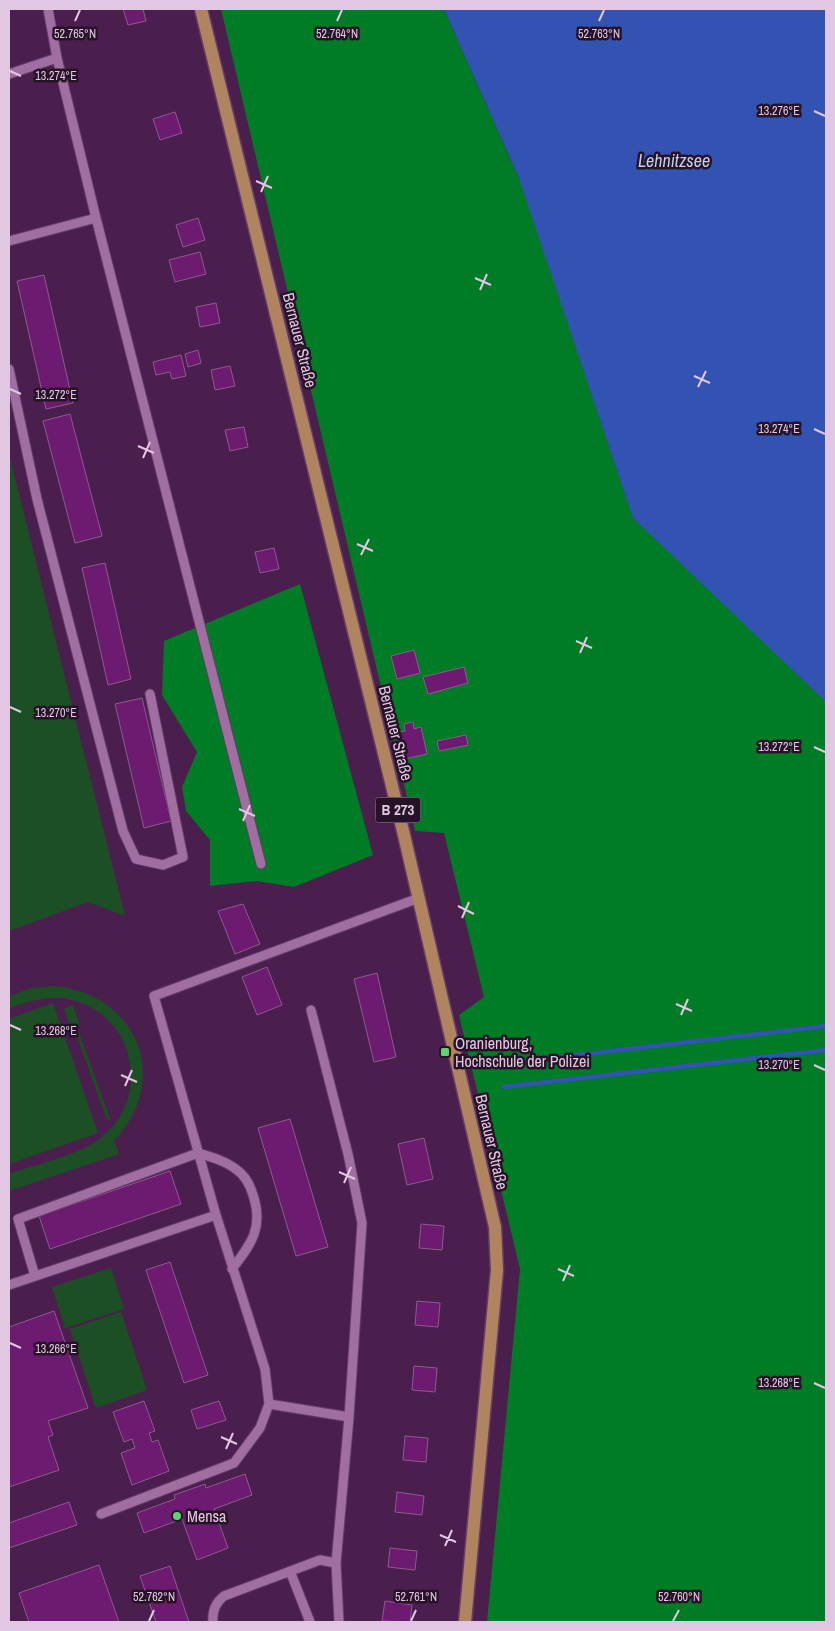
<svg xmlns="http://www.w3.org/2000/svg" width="835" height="1631" viewBox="0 0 835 1631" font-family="'Archivo Narrow',sans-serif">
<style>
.green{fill:#1d4f24}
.forest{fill:#007c26}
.water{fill:#3253b1}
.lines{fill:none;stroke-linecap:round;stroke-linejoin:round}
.stream{stroke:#3253b1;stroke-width:4.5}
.building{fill:#6d1a71;stroke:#8c5b8c}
.lane-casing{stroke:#653e67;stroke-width:11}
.primary-casing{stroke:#653e67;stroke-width:15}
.lane{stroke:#a06ea1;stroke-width:9}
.primary{stroke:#b0845e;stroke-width:12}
.ticks{fill:none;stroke:#e2c7e2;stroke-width:2}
.poi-dot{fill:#5dd56d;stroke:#261327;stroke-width:2}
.labels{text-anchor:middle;stroke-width:5;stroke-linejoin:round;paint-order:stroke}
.shield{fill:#261327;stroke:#aa91aa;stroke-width:1}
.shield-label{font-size:15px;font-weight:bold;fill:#e2c7e2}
.street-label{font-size:16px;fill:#e2c7e2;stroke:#261327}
.poi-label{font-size:16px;fill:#e2c7e2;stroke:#261327;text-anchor:start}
.water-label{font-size:18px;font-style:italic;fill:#c4d0e9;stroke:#261327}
.ticks-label{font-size:12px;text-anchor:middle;fill:#e2c7e2;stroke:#261327;stroke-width:5;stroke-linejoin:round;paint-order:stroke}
</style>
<rect width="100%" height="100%" fill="#4b1f4d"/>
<path class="green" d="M9,454L125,916L88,902L9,931Z
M55,986C138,995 172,1079 114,1141L119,1154L9,1191V1174C34,1165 78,1155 98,1140C152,1102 137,1015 72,1000C50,994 30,1001 9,1008V996L32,988Z
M53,1003L98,1133L9,1164V1019Z
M73,1005L80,1026L77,1027L110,1119L107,1120L74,1028L71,1029L64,1009Z
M111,1268L124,1309L65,1328L52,1287Z
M121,1312L147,1390L96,1408L70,1329Z"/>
<path class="forest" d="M221,9H444L519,178L817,692L826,702V1622H487L520,1269L459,1015L484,997L444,833L415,831Z
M300,584L373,855L294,887L257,881L210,886V840L186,811L182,787L197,752L162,695L164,641Z"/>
<path class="water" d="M444,9H826V702L633,518L519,178Z"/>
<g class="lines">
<path class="stream" d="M500,1064L826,1026
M504,1087L826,1050"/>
</g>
<path class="building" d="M123,9H143L146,21L128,25Z
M175,112L182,133L160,140L153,119Z
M198,218L205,240L183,247L176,225Z
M200,252L206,274L175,282L169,260Z
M44,275L73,403L46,409L17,281Z
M216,303L220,323L200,327L196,307Z
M198,350L201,363L188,367L185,354Z
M181,355L186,376L172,379L170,372L156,375L153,362Z
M230,366L235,386L215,390L211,370Z
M70,414L102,536L75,543L43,421Z
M244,427L248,447L230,451L225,430Z
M274,548L279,569L260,573L255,552Z
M105,563L131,679L108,685L82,568Z
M414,650L420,673L397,679L391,656Z
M464,667L468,683L428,694L423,677Z
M142,698L171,821L144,828L115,704Z
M413,722L414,729L421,727L427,754L404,759L399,732L405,731L404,724Z
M466,735L468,745L439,751L437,741Z
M243,904L260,944L235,954L218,911Z
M267,967L282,1005L257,1015L242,977Z
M377,973L396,1057L374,1062L354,979Z
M290,1119L328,1247L296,1256L258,1128Z
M424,1138L433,1179L407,1185L398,1144Z
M170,1171L181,1204L50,1249L39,1216Z
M421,1224L444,1226L442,1250L419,1248Z
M170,1262L208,1375L184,1383L146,1270Z
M417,1301L440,1303L438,1327L415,1325Z
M54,1311L88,1408L48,1421L53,1435L48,1437L59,1470L9,1487V1327Z
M414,1366L437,1368L435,1392L412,1390Z
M144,1401L155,1431L149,1433L152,1442L158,1440L169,1471L132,1485L121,1453L135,1448L132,1439L124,1442L113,1412Z
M219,1401L226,1420L197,1429L191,1410Z
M405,1436L428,1438L426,1462L403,1460Z
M245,1474L252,1495L214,1509L228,1548L197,1560L182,1519L144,1533L137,1513L175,1499L174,1495L205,1484L206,1488Z
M397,1492L424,1496L422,1515L395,1512Z
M69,1502L77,1525L9,1548V1523Z
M390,1548L417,1551L415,1570L388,1567Z
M99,1565L119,1622H29L19,1593Z
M170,1566L189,1622H156L140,1576Z
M385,1601L412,1605L410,1622L382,1621Z"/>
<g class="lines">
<defs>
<path id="lane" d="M48,9L57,58L96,218L261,864
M9,74L57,58
M9,241L96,218
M9,369L37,499L123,831L136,859L163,865L183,857L150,694
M311,1010L348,1154L362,1223L349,1417L336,1563L339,1622
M35,1276L18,1219L198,1153C211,1157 226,1161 237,1170C246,1176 250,1185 253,1195C264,1228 251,1244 232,1269
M9,1285L216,1215
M269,1404L349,1417
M101,1514L234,1463L260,1428L269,1404L265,1369L216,1215L154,996L419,898
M290,1571L310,1622
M213,1622C212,1611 215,1603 224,1596L320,1560L336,1563"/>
<path id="primary" d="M201,9L404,835L495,1227L497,1270L465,1622"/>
</defs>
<use href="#lane" class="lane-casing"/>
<use href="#primary" class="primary-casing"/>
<use href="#lane" class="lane"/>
<use href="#primary" class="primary"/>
</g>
<path class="ticks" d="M75,21L80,10M337,21L342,10M599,21L604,10M10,71L21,76M814,111L825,116M256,181L272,188M261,192L268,176M475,278L491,285M480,290L487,274M694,376L710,383M698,387L706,371M10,389L21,394M814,429L825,434M138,446L154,453M143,458L150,442M357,544L373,551M361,555L369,539M576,641L592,648M580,653L587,637M10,707L21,712M814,747L825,752M239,809L255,816M243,821L250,805M458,906L474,914M462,918L469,902M676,1004L692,1011M681,1015L688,999M10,1025L21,1030M814,1065L825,1070M121,1075L137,1082M125,1086L132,1070M339,1172L355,1179M344,1183L351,1167M558,1269L574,1276M563,1281L570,1265M10,1343L21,1348M814,1383L825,1388M221,1437L237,1444M226,1449L233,1433M440,1535L456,1542M445,1546L452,1530M149,1621L154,1610M411,1621L416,1610M673,1621L679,1610"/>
<g class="poi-dot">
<rect x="440" y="1047" width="10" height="10" rx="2.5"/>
<circle cx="177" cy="1516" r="5"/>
</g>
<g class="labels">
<rect class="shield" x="375.5" y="797.5" width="45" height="25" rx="4"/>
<g class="shield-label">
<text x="398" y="815">B 273</text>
</g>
<g class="street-label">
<text transform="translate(300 340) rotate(76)" y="6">Bernauer Straße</text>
<text transform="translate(396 733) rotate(76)" y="6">Bernauer Straße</text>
<text transform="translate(492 1142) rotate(77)" y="6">Bernauer Straße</text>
</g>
<g class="poi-label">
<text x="455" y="1049">Oranienburg,<tspan x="455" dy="18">Hochschule der Polizei</tspan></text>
<text x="187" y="1522">Mensa</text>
</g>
<g class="water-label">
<text x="674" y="167">Lehnitzsee</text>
</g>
</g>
<g class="ticks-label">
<text x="75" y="38">52.765°N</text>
<text x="599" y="38">52.763°N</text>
<text x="337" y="38">52.764°N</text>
<text x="56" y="80">13.274°E</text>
<text x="779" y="115">13.276°E</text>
<text x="56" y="399">13.272°E</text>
<text x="779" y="433">13.274°E</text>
<text x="56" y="717">13.270°E</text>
<text x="779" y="751">13.272°E</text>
<text x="56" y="1035">13.268°E</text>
<text x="779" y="1069">13.270°E</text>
<text x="56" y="1353">13.266°E</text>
<text x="779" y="1387">13.268°E</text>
<text x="154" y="1601">52.762°N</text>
<text x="416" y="1601">52.761°N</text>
<text x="679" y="1601">52.760°N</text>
</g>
<rect width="835" height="1631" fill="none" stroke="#e2c7e2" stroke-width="20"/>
</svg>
